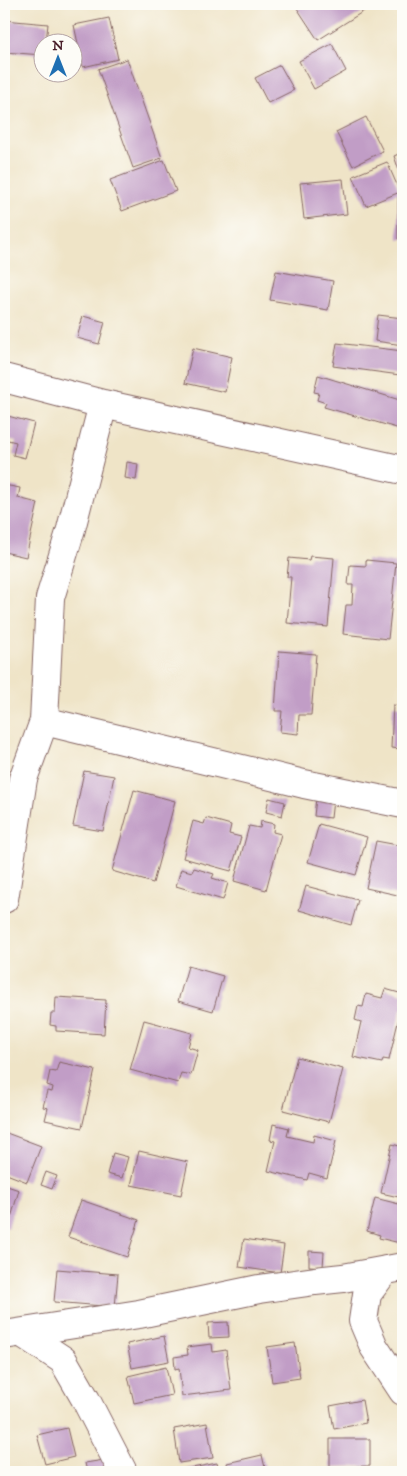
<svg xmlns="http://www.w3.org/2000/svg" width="407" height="1476" viewBox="0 0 407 1476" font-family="'IM FELL DW Pica',serif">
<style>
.building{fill:#c19dc6}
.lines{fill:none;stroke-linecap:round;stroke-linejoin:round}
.minor-casing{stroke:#846462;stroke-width:30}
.minor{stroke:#fff;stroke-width:28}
</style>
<rect width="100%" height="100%" fill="#fdfcf7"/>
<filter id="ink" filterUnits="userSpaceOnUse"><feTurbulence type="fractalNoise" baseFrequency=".02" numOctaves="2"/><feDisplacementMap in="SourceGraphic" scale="10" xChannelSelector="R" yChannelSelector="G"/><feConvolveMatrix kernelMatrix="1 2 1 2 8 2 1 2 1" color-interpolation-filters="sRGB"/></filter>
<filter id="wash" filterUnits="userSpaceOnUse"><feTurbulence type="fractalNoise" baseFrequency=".0096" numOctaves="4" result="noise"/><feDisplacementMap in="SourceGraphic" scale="20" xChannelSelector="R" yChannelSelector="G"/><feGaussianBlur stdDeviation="1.12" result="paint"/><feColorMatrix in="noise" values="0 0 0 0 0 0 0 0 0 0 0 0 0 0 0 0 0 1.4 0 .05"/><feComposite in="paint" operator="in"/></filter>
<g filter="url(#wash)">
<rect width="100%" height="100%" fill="#efe4c7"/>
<g id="blocks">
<path class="building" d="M303,4H375L318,40L297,8Z
M109,18L118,59L83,67L74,25Z
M4,20L48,24L46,42H42V55L4,52Z
M332,44L346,71L314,89L299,61Z
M127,59L162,158L133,168L98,69Z
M280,65L294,90L268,103L255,78Z
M366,117L383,151L353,166L336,132Z
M403,152V182L394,156Z
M164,160L176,191L122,211L110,180Z
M387,162L400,192L366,206L353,176Z
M343,179L347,214L304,219L300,183Z
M398,197H403V239H398Z
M276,271L333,281L328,310L270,300Z
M378,315L403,318V345L375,341Z
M83,316L105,322L99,344L77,338Z
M337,343L403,351L400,375L333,366Z
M193,348L232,357L225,392L185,383Z
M318,375L403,401V420L400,429L324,407L326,403L317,400L319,393L314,392Z
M4,415L34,423L25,458L13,455L16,442L4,439Z
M127,462L138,464L136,480L125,478Z
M4,485L20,488L18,498L38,503L26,557L4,552Z
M310,556L334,558L328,627L287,623L291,577H287L289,558L309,560Z
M366,560L396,563L388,639L343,634L346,605H352L353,585H348L350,565L366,566Z
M279,651L316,654L311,715H299L298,734L280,732L282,711H275Z
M393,705L403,706V758H401V749L391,748Z
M84,771L114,776L103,831L73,826Z
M134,790L175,801L153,883L112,871Z
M269,798L285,802L282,816L266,812Z
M316,798L333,800L331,818L314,816Z
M206,818L231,825L229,834L241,837L231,871L183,858L193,821L204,824Z
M261,821L274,824L273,832L281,834L266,890L234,881L249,826L260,828Z
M319,824L367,837L356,875L308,862Z
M376,841L403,846L402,896L366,888Z
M194,868L214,874L212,878L228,883L223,900L176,886L181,869L192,872Z
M306,886L358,900L351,925L299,910Z
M188,966L223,976L213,1011L178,1001Z
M385,989L403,994V1010L401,1009L389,1060L383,1059L382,1063L353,1057L361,1022L355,1020L358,1006L363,1007L366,994L382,998Z
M56,997L106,1000L104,1034L56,1031V1026L50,1025L51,1013H55Z
M144,1020L192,1033L188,1047L198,1050L191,1075L181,1073L178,1083L130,1070Z
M297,1057L343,1069L329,1122L283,1110Z
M403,1061V1076L399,1075Z
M59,1062L95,1070L82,1128L45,1120L48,1108L43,1107L47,1091L52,1092L53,1087L47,1085L50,1071L56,1072Z
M273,1124L289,1128L287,1136L313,1142L314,1135L336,1141L327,1178L309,1173L307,1180L268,1171L275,1141L270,1140Z
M4,1132L41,1146L27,1182L4,1173Z
M392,1144L403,1147V1198L381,1193Z
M139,1151L188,1162L181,1195L131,1185Z
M113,1153L128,1157L122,1178L107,1174Z
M46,1172L57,1176L52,1189L41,1185Z
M4,1185L19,1190L8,1228L4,1227Z
M375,1198L403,1205V1240H401L400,1243L379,1238L380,1235L367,1231Z
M81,1200L139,1220L127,1257L68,1237Z
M244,1239L284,1245L280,1273L239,1267Z
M309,1251L324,1252L323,1267L309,1266Z
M57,1269L118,1274L115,1307L54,1302Z
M228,1322L229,1337L209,1338L208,1323Z
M164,1336L169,1361L132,1368L127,1344Z
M295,1343L300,1378L272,1382L267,1347Z
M212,1344L213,1352L226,1350L231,1390L182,1396L179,1368L175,1369L174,1357L188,1355L187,1347Z
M166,1367L172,1395L134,1403L128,1376Z
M4,1392L9,1413L4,1414Z
M362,1400L366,1423L334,1429L330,1406Z
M207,1423L213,1458L179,1463L174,1429Z
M67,1428L74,1457L45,1464L37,1435Z
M330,1439H370V1466L330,1467Z
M262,1455L266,1472H229L227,1463Z
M104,1460L106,1472H87L85,1463Z
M217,1463L219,1472H177V1471Z"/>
</g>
</g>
<g filter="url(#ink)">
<use href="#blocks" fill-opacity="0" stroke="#846462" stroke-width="1"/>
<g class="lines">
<defs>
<path id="minor" d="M4,378L103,404L403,470
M44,721L304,784L403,804
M4,899L23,779L44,721L50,598L71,529L103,404
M385,1270L367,1294L363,1321L374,1347L403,1391
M22,1333L63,1360L86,1400L123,1472
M4,1335L139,1314L259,1289L315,1281L343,1278L403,1267"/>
</defs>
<use href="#minor" class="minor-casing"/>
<use href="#minor" class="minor"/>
</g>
</g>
<rect width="407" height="1476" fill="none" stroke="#fdfcf7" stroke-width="20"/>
<g transform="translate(58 58)"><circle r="24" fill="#fdfcf7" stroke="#b5a4a5"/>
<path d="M0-4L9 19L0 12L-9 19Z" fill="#1f6fb2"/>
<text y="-8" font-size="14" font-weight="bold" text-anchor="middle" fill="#4a1f2b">N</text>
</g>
</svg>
